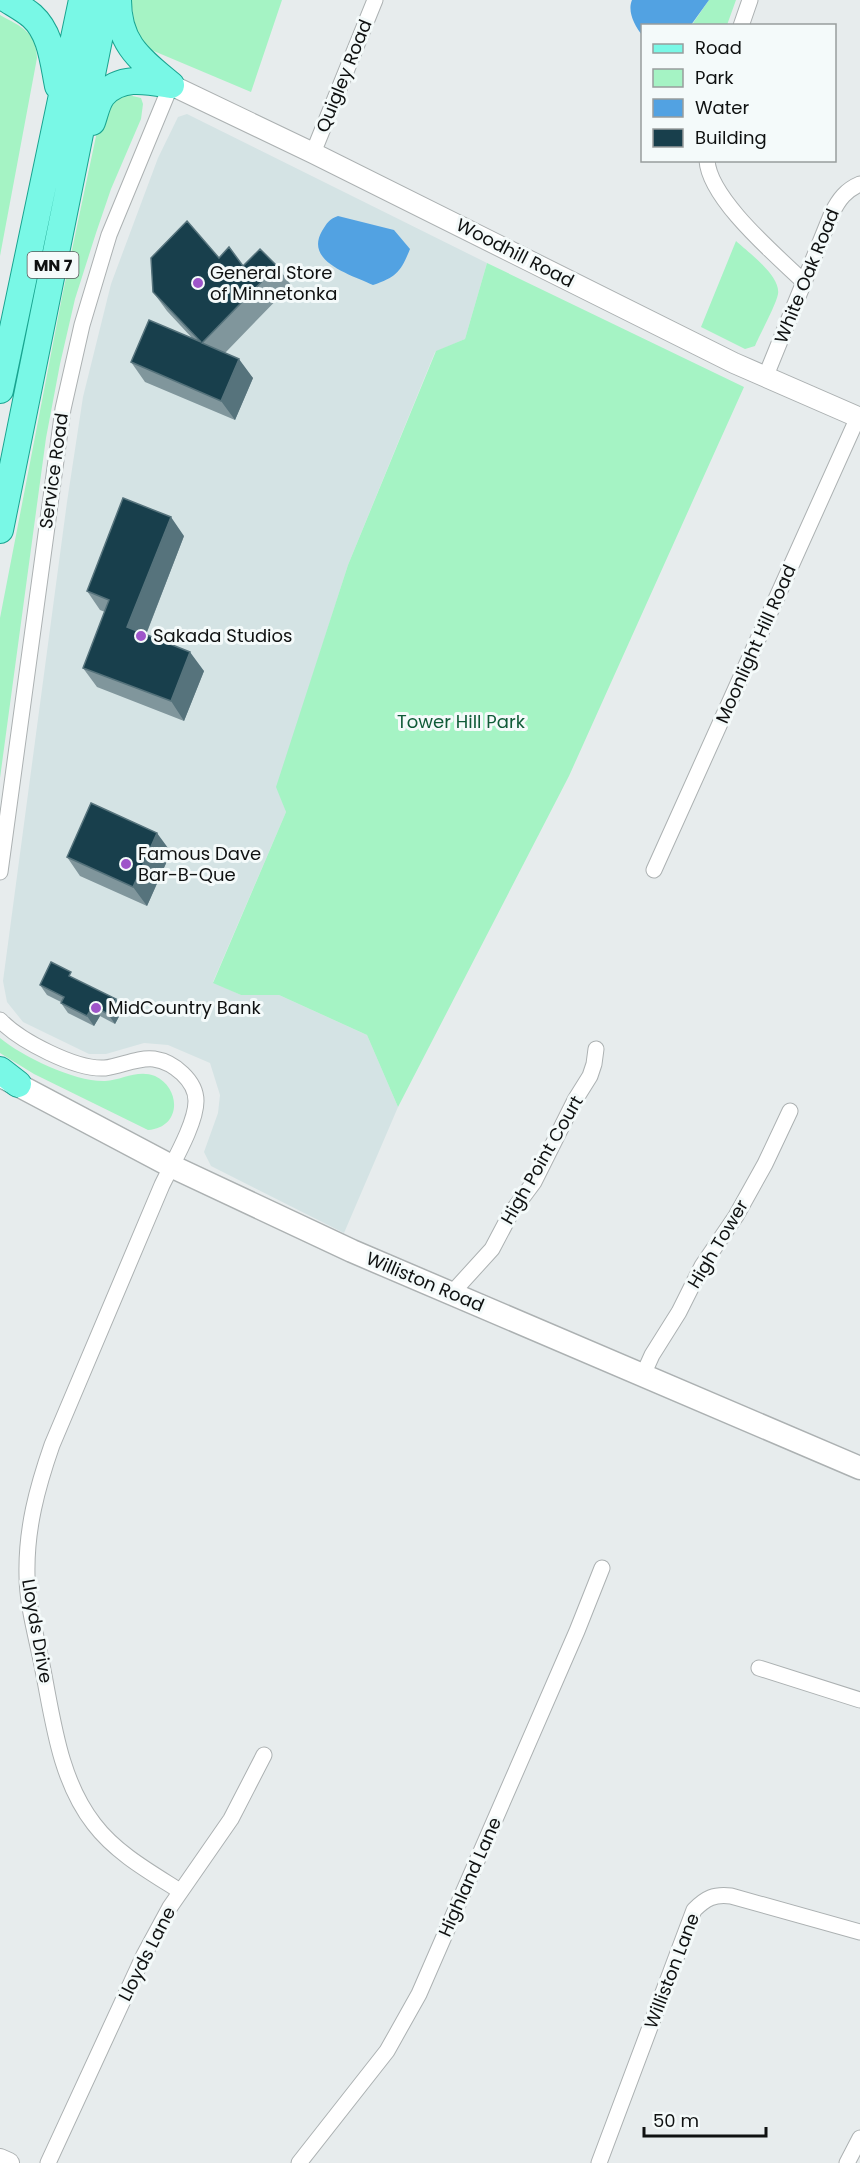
<svg xmlns="http://www.w3.org/2000/svg" width="860" height="2163" viewBox="0 0 860 2163" font-family="Poppins,sans-serif">
<style>
.built{fill:#d4e3e4}
.green{fill:#a5f3c4}
.water{fill:#52a2e2}
.lines{fill:none;stroke-linecap:round;stroke-linejoin:round}
.minor-casing{stroke:#acb1b2;stroke-width:17}
.tertiary-casing{stroke:#acb1b2;stroke-width:22}
.secondary-casing{stroke:#acb1b2;stroke-width:25}
.primary-casing{stroke:#19a490;stroke-width:28}
.minor{stroke:#fff;stroke-width:15}
.tertiary{stroke:#fff;stroke-width:20}
.secondary{stroke:#fff;stroke-width:22}
.primary{stroke:#79f8e6;stroke-width:26}
.wall{fill:#80969c}
.shaded-wall{fill:#56737c}
.building{fill:#183f4c;stroke:#56737c;stroke-width:1.5}
.poi-dot{fill:#9e55c9;stroke:#f4fafa;stroke-width:2}
.labels{text-anchor:middle;stroke-width:6;stroke-linejoin:round;paint-order:stroke}
.shield{fill:#f4fafa;stroke:#545757;stroke-width:1.5}
.shield-label{font-size:16px;font-weight:bold;fill:#0f1111}
.street-label{font-size:18px;fill:#0f1111;stroke:#f4fafa}
.poi-label{font-size:18px;fill:#0f1111;stroke:#f4fafa;text-anchor:start}
.park-label{font-size:18px;fill:#105b38;stroke:#f4fafa}
</style>
<rect width="100%" height="100%" fill="#e7eced"/>
<path class="built" d="M187,114L487,263L465,339L435,352L348,565L277,787L286,812L213,982L241,995H279L367,1035L398,1107L344,1233L211,1166L204,1152L218,1113L220,1095L210,1063L168,1045L144,1043L106,1054H89L23,1022L7,1002L3,981L67,502L83,397L111,284L158,158L178,117Z"/>
<path class="green" d="M131,0H282L251,92L149,49L136,34Z
M709,0H736L727,25L691,26Z
M0,15C21,27 36,31 37,58L0,256Z
M124,94L141,98L143,104L141,119L111,189L96,233L75,299L60,364L46,438L0,778V618L62,297L99,122L103,110Z
M736,241C748,252 781,276 778,294C776,305 760,334 755,346L745,349L701,327Z
M487,263L744,387L569,776L398,1107L367,1035L279,995H241L213,983L286,812L276,787L348,565L436,351L465,339Z
M0,1038C23,1057 75,1082 105,1081C122,1080 138,1069 155,1076C182,1089 181,1128 148,1130L34,1074L0,1053Z"/>
<path class="water" d="M632,0H709L691,25L642,26V35C635,26 627,12 632,0Z
M338,216L394,230L410,249C401,271 397,277 373,285C352,275 304,262 322,231C327,223 329,219 338,216Z"/>
<g class="lines">
<defs>
<path id="minor" d="M741,26L750,0
M313,153L375,0
M707,160C709,199 777,256 804,282
M765,378L832,213C839,199 846,190 860,184
M654,870L858,417
M0,872L63,409L82,325L109,235L171,85
M0,1020C20,1041 76,1070 105,1068C121,1066 138,1057 154,1059C174,1062 196,1081 196,1101C196,1124 172,1164 162,1185C125,1272 89,1359 52,1445C37,1488 26,1529 27,1575C27,1604 36,1635 42,1665C53,1719 59,1779 94,1824C116,1853 150,1872 180,1891
M452,1293L492,1249L511,1213L534,1182L575,1100L590,1076L594,1064L596,1049
M643,1375L652,1355L679,1312L702,1266L736,1216L765,1164L790,1111
M759,1668L860,1700
M48,2163L144,1955L170,1907L231,1819L264,1755
M299,2163L387,2051L419,1994L577,1631L602,1568
M599,2163L694,1910C706,1898 714,1894 731,1896L860,1932
M847,2163L860,2138"/>
<path id="tertiary" d="M171,85L313,153L734,363L860,418
M0,2159L9,2163"/>
<path id="secondary" d="M1,1076L171,1166L352,1251L860,1468"/>
<path id="primary" d="M8,0C16,5 25,10 32,16C51,33 53,61 58,86
M118,0C118,44 140,59 171,85
M92,122C95,114 97,102 103,95C121,75 147,81 171,85
M0,390L82,0
M0,530L107,0
M0,1070L18,1084"/>
</defs>
<use href="#minor" class="minor-casing"/>
<use href="#tertiary" class="tertiary-casing"/>
<use href="#secondary" class="secondary-casing"/>
<use href="#primary" class="primary-casing"/>
<use href="#minor" class="minor"/>
<use href="#tertiary" class="tertiary"/>
<use href="#secondary" class="secondary"/>
<use href="#primary" class="primary"/>
</g>
<path class="wall" d="M219,258L243,266H277L291,285L225,353L253,378L235,420L145,382L131,362L193,339L167,311L153,292Z
M184,536L146,635L204,671L184,721L97,687L83,668L105,612L100,610L87,591Z
M171,852L147,906L80,876L67,857Z
M76,979L123,1009L115,1024L100,1016L94,1026L68,1013L61,1003V1002L47,995L40,985Z"/>
<path class="shaded-wall" d="M239,359L253,378L235,420L221,401Z
M171,517L184,536L141,647L127,627Z
M190,652L204,671L184,721L171,701Z
M157,833L171,852L147,906L133,887Z
M116,999L123,1009L115,1024L108,1014Z
M93,1006L100,1016L94,1026L87,1016Z"/>
<path class="building" d="M187,221L219,258L229,247L243,266L260,249L277,266L202,343L239,359L221,401L131,362L149,320L201,342L153,292L151,258Z
M123,498L171,517L127,627L190,652L171,701L83,668L109,600L87,591Z
M91,803L157,833L133,887L67,857Z
M51,962L71,972L69,976L116,999L108,1014L93,1006L87,1016L61,1003L64,997L40,985Z"/>
<g class="poi-dot">
<circle cx="198" cy="283" r="6"/>
<circle cx="141" cy="636" r="6"/>
<circle cx="126" cy="864" r="6"/>
<circle cx="96" cy="1008" r="6"/>
</g>
<g class="labels">
<rect class="shield" x="27.5" y="252" width="51" height="26" rx="4.5"/>
<g class="shield-label">
<text x="53" y="271">MN 7</text>
</g>
<g class="street-label">
<text transform="translate(344 76) rotate(-68)" y="6">Quigley Road</text>
<text transform="translate(515 253) rotate(27)" y="6">Woodhill Road</text>
<text transform="translate(807 276) rotate(-68)" y="6">White Oak Road</text>
<text transform="translate(54 471) rotate(-82)" y="6">Service Road</text>
<text transform="translate(756 644) rotate(-66)" y="6">Moonlight Hill Road</text>
<text transform="translate(542 1160) rotate(-60)" y="6">High Point Court</text>
<text transform="translate(718 1244) rotate(-59)" y="6">High Tower</text>
<text transform="translate(425 1282) rotate(23)" y="6">Williston Road</text>
<text transform="translate(37 1631) rotate(80)" y="6">Lloyds Drive</text>
<text transform="translate(470 1877) rotate(-66)" y="6">Highland Lane</text>
<text transform="translate(147 1954) rotate(-63)" y="6">Lloyds Lane</text>
<text transform="translate(672 1971) rotate(-69)" y="6">Williston Lane</text>
</g>
<g class="poi-label">
<text x="210" y="279">General Store<tspan x="210" dy="21">of Minnetonka</tspan></text>
<text x="153" y="642">Sakada Studios</text>
<text x="138" y="860">Famous Dave<tspan x="138" dy="21">Bar-B-Que</tspan></text>
<text x="108" y="1014">MidCountry Bank</text>
</g>
<g class="park-label">
<text x="461" y="728">Tower Hill Park</text>
</g>
</g>
<rect x="641" y="24" width="195" height="138" fill="#f4fafa" stroke="#989d9d" stroke-width="1.5"/>
<rect x="653" y="44" width="30" height="9" fill="#79f8e6" stroke="#989d9d" stroke-width="1.5"/>
<text x="695" y="54" font-size="18" fill="#0f1111">Road</text>
<rect x="653" y="69" width="30" height="18" fill="#a5f3c4" stroke="#989d9d" stroke-width="1.5"/>
<text x="695" y="84" font-size="18" fill="#0f1111">Park</text>
<rect x="653" y="99" width="30" height="18" fill="#52a2e2" stroke="#989d9d" stroke-width="1.5"/>
<text x="695" y="114" font-size="18" fill="#0f1111">Water</text>
<rect x="653" y="129" width="30" height="18" fill="#183f4c" stroke="#989d9d" stroke-width="1.5"/>
<text x="695" y="144" font-size="18" fill="#0f1111">Building</text>
<path d="M644 2127v9h122v-9" fill="none" stroke="#0f1111" stroke-width="3"/>
<text x="653" y="2127" font-size="18" fill="#0f1111" stroke="#f4fafa" stroke-width="4.5" paint-order="stroke">50 m</text>
</svg>
